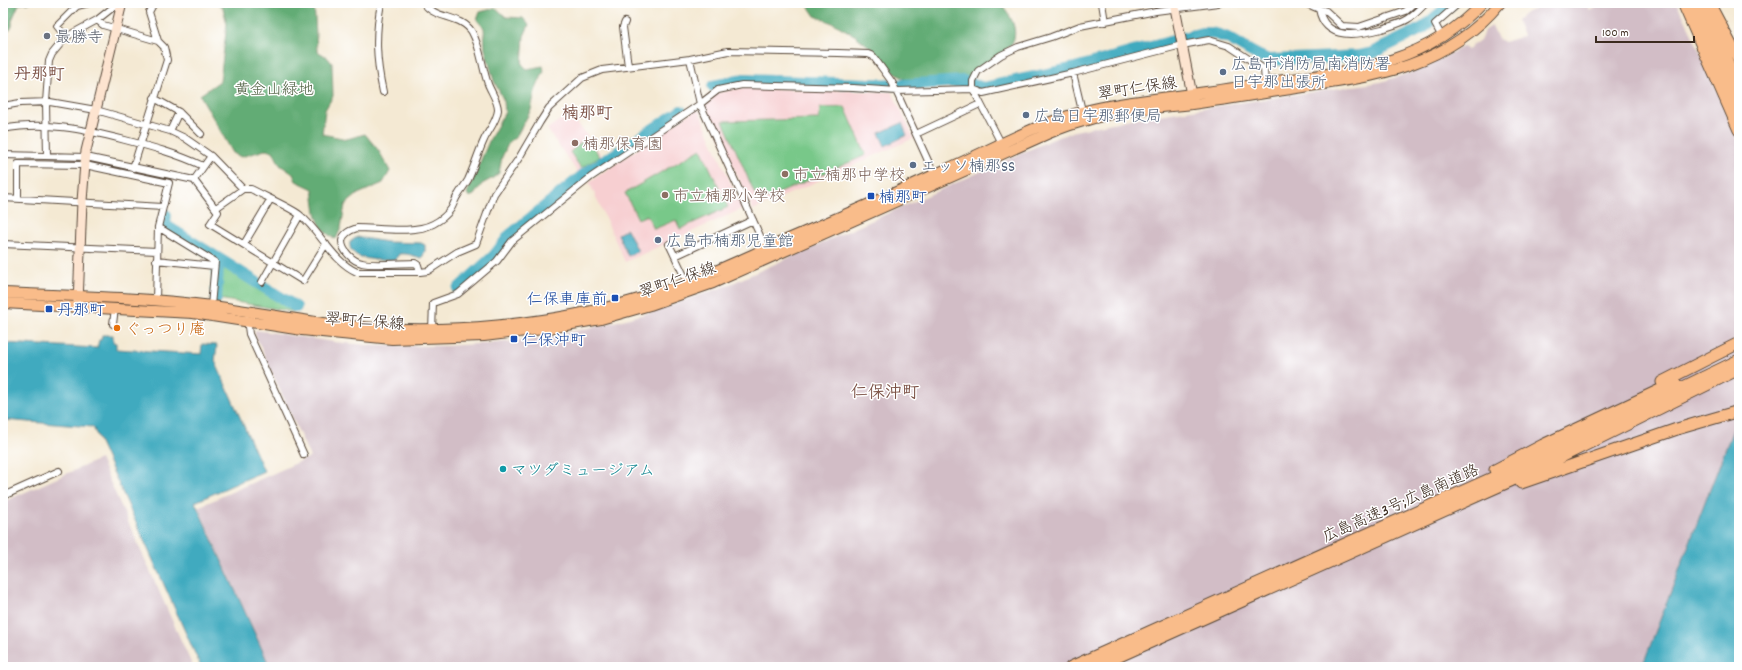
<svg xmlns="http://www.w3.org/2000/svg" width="1742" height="670" viewBox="0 0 1742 670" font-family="Dekko,'Klee One',sans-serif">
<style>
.built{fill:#f7cfd1}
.industrial{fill:#d2bdc6}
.green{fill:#78c889;stroke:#5a7954}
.forest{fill:#62ac75;stroke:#4e6b4a}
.water{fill:#3faabf;stroke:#3d6a6e}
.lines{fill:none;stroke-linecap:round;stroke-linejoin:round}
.river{stroke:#3faabf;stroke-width:12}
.street-casing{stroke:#574739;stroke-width:8}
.secondary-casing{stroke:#574739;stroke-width:11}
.primary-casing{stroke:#574739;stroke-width:12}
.highway-casing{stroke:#574739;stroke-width:13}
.street{stroke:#fff;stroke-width:6}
.secondary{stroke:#fde4d0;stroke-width:9}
.primary{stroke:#f9bc8a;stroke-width:10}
.highway{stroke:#f9bc8a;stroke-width:11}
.worship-dot{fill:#6b7280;stroke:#fff;stroke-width:1.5}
.service-dot{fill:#5c6f8a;stroke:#fff;stroke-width:1.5}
.education-dot{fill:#8d6e63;stroke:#fff;stroke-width:1.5}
.transit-dot{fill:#1a4fb4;stroke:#fff;stroke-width:1.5}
.food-dot{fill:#e8710a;stroke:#fff;stroke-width:1.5}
.culture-dot{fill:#0f9aa8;stroke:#fff;stroke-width:1.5}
.labels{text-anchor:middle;stroke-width:3;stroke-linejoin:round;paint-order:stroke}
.worship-label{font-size:16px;fill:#5b616d;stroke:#fff;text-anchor:start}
.service-label{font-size:16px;fill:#4e5e75;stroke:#fff;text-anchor:start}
.street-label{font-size:16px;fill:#3b2a1e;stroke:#fff}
.park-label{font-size:16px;fill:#506143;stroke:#fff}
.education-label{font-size:16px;fill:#785e54;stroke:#fff;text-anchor:start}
.transit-label{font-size:16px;fill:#164399;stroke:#fff;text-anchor:start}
.food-label{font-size:16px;fill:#c56008;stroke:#fff;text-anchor:start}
.culture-label{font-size:16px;fill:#0d838f;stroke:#fff;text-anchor:start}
.neighbourhood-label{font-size:17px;font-weight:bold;fill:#7d5347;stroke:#fff}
</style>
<rect width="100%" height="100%" fill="#fff"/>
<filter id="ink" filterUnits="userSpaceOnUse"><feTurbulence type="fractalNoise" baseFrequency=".025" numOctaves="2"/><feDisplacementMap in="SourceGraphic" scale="8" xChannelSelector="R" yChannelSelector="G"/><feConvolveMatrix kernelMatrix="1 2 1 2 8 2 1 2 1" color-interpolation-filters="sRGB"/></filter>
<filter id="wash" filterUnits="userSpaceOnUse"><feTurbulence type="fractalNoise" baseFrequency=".012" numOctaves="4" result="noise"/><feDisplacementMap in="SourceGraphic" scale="16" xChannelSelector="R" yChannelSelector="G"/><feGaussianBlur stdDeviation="0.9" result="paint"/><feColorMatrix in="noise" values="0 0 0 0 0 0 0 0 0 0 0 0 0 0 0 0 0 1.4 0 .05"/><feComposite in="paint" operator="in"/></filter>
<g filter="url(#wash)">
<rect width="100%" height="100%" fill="#f4e9d3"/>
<path class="built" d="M742,88L892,92L914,138L753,210L706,107V102L716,93Z
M695,110L699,111L742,209L625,262L589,182Z
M570,113L603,157L578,173L547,129Z"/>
<path class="industrial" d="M1551,3H1587L1589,10L1602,3H1676L1683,15L1734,126L1739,144V414L1642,667H270L198,507L310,457L255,334V330L334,342L376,346H447L506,342L538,339L603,325L649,313L726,286L1051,140L1075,131L1131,119L1381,82L1425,68L1464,46L1468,49L1481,39L1484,31L1492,26L1498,39L1504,42L1523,36L1517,20L1528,12Z
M100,459L193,667H3V502Z"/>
<path class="green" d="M845,107L866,155L768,198L755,194L723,121L819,119L820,108Z
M584,140L585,142L589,140L600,157L581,168L570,152Z
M701,149L728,207L680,229L676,220L654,229L647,215L638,219L625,193Z
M223,266L294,310V312L219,299L221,268Z"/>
<path class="forest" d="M3,3H30L19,4L12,20V26L10,30L3,32Z
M217,3H314L317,51L327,57L332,63L333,96L325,110L322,134L347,139L365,134L379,151L390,171L383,183L358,194L345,205L341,228L336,239C314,229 316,209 313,189L296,181L293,174L280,165L273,151L265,150L241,157L233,153L200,95L220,81L227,24L223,8Z
M806,3H1000C1010,13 1022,34 1009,47C1000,57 985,61 976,71C973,73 971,78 969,81L961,80L932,83L908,81L890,70L873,50L856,36L835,24L815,16Z
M496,8L506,17L523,18L529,25L524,36L522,64L527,69L543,66L544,71L535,91L531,110L516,137L509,142L502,157L499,173L493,178L482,184L474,195L469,197L467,193L490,139L505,112L504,101L494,81L485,49L484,28L477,20L480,12Z"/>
<path class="water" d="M902,123L907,135L885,146L879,133Z
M627,229L638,251L628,256L618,234Z
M357,237L387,242L421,243L425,245V251L422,258C413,256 408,253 399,254L395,260C382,260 347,262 350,242Z
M102,335H113V342L116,343V349L201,354L202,344L217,345L215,361L264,471L195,502L270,667H201L93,427L3,420V343L97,348L99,340H101Z
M1739,414V667H1642Z"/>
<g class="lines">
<path class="river" d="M713,86L743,80L902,85L963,81L983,88L1075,68L1202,33C1231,31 1244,53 1270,60L1359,56L1372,53L1423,28L1452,3
M166,215L165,225L296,307
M458,289L494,256L509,236L586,173L681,111
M216,299L218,267L220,260"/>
</g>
</g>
<g filter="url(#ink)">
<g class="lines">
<defs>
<path id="street" d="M381,3C375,35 376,60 383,92
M1102,3L1105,22
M1305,3L1319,9C1325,42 1359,35 1382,29C1390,26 1400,24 1408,19C1415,15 1421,8 1426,3
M1319,9L1326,11L1342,26L1359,27L1406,11L1415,3
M97,20L103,25L158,41
M625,22L623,27L628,66
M66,37L57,26L77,6L89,3
M1442,37L1435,24L1459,3
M690,59L700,104L767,251
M1073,73L1083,115
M154,98L179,112L201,134
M3,106L20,103L50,102L96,110L170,131L185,138L211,156L243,189
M3,129C45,121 83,129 125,140C152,147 178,154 203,166
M170,131L179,112
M916,134L980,104
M1002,145L973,89V81L978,71L1001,55L1018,47L1051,37L1080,26L1156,11L1218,3
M3,155L86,157L194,180L218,212L210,224L303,281L326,244
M47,156L46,102L49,61L52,54L66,37L97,20L116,5L122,4
M133,168L167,60L164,47L158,41L149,12L154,3
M194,180L211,156
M3,198L163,207
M18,199V164L85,165L169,183L158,227L156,300
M216,208L243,189H251C264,196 290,207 300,215C321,232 332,261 357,272H420L428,271L457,252L476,244L494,194L519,158L540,122L549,108L582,78L602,70L690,59L728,51L838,53L868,54L873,56L892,82L935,176
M158,227L215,262L211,306
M3,244L157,251
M244,244L270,200
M669,244L687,282
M675,256L753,220
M156,260L214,266
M420,272L418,265L415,263C402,263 373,266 362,263C353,261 342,251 342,241C343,233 351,230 357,228C378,228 414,234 433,224C441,220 446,216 451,209C454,204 455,199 458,195C461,190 465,185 468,180C474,167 478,153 484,140C488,131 497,121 498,110C498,101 491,92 488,84C482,68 481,48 472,32C461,14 435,20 424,3
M262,282L300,215
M247,319L249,334L304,455
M113,324L115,308
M432,330L433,303L458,294L497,261L512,241L591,177L700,104L718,90L742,85L853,88L897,91L973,89L983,93L1073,73L1182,45L1209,40L1229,46L1264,69L1265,83
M3,496L59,471"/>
<path id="secondary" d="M1175,8L1193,100
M78,303L82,201L86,151L122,3"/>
<path id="primary" d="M3,293C73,296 143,297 212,306C258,312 304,322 350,326C444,335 552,325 642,298C687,285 729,265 772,246C831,221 891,195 949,168C992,149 1040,122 1085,111C1120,102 1156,99 1192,94C1223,90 1254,85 1284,80C1359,70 1428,62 1482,3
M3,303L193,313L302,330L392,339L484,336L543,329L601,319L650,305L713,283L1047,134C1059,129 1071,124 1084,121C1118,110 1156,108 1192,104C1223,100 1253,95 1284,90C1365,78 1444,71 1500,3"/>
<path id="highway" d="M1683,3L1739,130
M1691,3L1739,111
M1701,3L1739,88
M1709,3L1739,60
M1662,382L1739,343
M1495,470L1543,445L1675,383
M1521,483L1677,429L1739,411
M1071,667L1539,457L1739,360
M1095,667L1535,470L1739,369"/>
</defs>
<use href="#street" class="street-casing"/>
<use href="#secondary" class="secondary-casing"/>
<use href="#primary" class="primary-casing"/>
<use href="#highway" class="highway-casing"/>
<use href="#street" class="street"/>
<use href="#secondary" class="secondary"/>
<use href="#primary" class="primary"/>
<use href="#highway" class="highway"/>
</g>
</g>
<circle class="worship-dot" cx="47" cy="36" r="4"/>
<g class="service-dot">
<circle cx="1223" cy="72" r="4"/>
<circle cx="1026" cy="115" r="4"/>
<circle cx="913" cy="165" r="4"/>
<circle cx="658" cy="240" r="4"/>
</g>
<g class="education-dot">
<circle cx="575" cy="143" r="4"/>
<circle cx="785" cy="174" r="4"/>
<circle cx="665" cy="195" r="4"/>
</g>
<g class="transit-dot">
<rect x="867" y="192" width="8" height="8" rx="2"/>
<rect x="611" y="294" width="8" height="8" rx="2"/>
<rect x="45" y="305" width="8" height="8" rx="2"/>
<rect x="510" y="335" width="8" height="8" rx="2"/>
</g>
<circle class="food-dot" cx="117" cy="328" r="4"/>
<circle class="culture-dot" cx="503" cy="469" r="4"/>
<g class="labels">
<g class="worship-label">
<text x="55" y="42">最勝寺</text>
</g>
<g class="service-label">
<text x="1231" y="69">広島市消防局南消防署<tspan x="1231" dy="18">日宇那出張所</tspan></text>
<text x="1034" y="121">広島日宇那郵便局</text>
<text x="921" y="171">エッソ楠那SS</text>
<text x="666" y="246">広島市楠那児童館</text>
</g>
<g class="street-label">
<text transform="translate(1137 87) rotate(-9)" y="6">翠町仁保線</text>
<text transform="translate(677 279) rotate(-19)" y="6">翠町仁保線</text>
<text transform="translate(365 320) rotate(4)" y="6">翠町仁保線</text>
<text transform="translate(1400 502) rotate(-24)" y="6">広島高速3号;広島南道路</text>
</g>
<g class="park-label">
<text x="274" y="94">黄金山緑地</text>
</g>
<g class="education-label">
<text x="583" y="149">楠那保育園</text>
<text x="793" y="180">市立楠那中学校</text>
<text x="673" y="201">市立楠那小学校</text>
</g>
<g class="transit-label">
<text x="879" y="202">楠那町</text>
<text x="607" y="304" text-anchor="end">仁保車庫前</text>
<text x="57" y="315">丹那町</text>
<text x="522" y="345">仁保沖町</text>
</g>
<g class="food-label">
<text x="125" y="334">ぐっつり庵</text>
</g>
<g class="culture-label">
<text x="511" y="475">マツダミュージアム</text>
</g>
<g class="neighbourhood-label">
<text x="39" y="79">丹那町</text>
<text x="587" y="118">楠那町</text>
<text x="885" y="397">仁保沖町</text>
</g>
</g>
<rect width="1742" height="670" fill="none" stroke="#fff" stroke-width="16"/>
<path d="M1596 36v6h98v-6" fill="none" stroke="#3b2a1e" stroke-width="2"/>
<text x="1602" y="36" font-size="12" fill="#3b2a1e" stroke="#ffffff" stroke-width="3" paint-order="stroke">100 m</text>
</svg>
